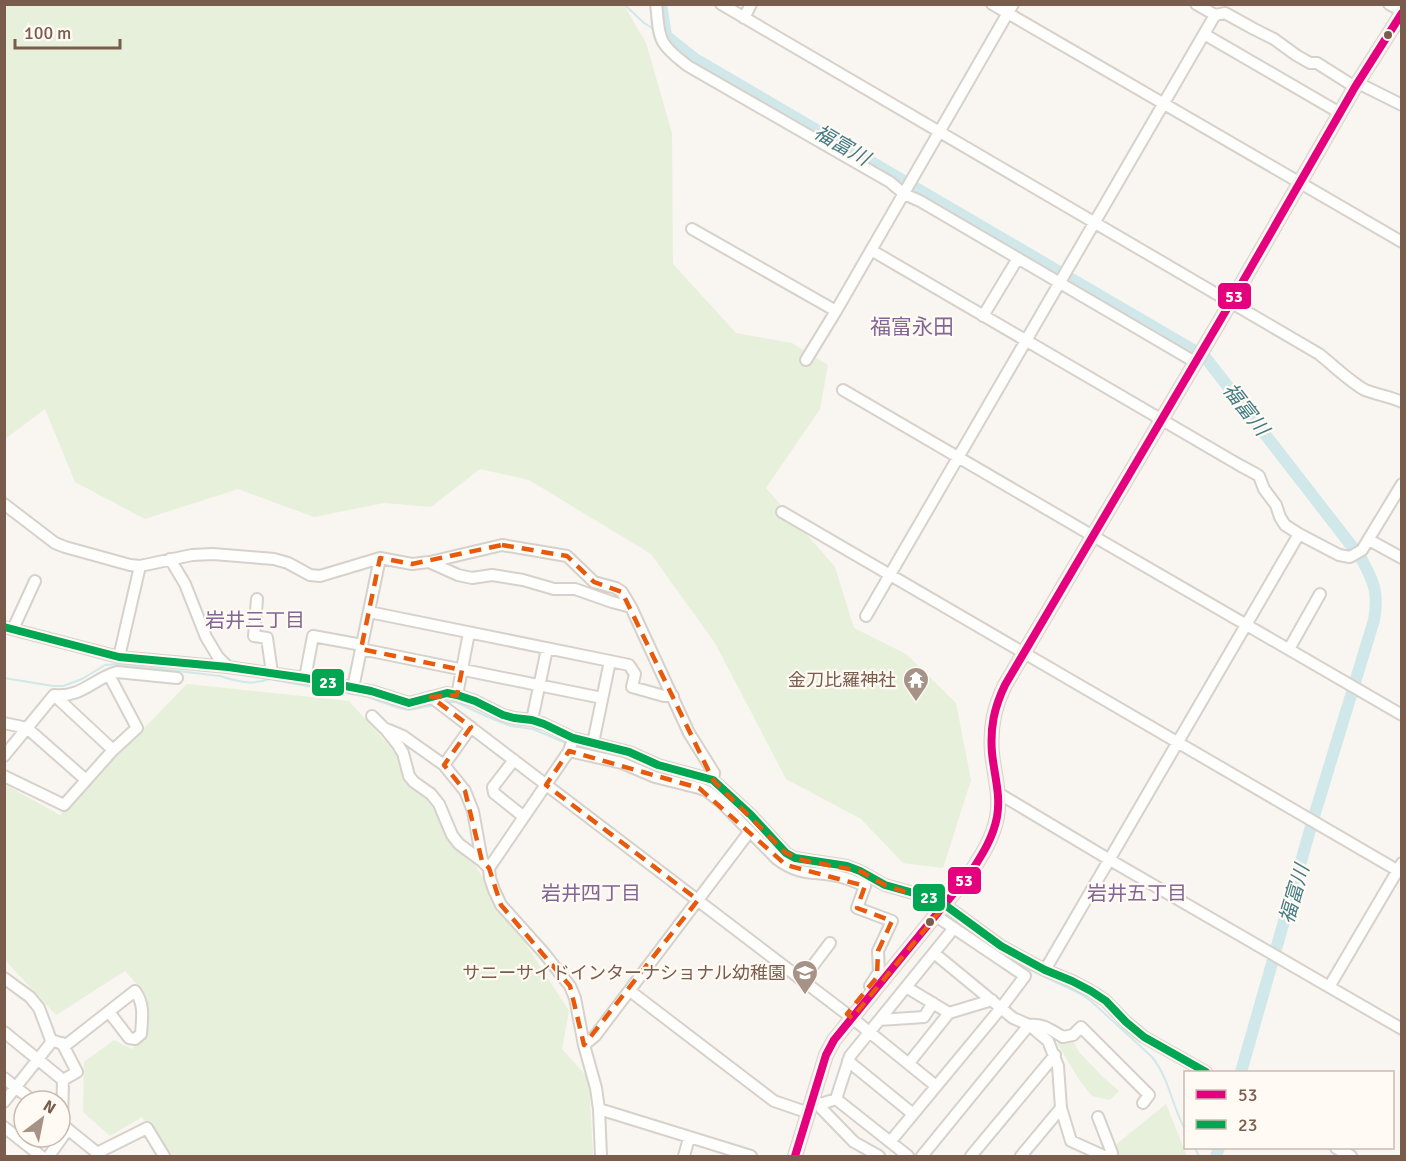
<svg xmlns="http://www.w3.org/2000/svg" width="1406" height="1161" viewBox="0 0 1406 1161" font-family="Signika,'Noto Sans JP',sans-serif">
<style>
.green{fill:#e7f0db}
.lines{fill:none;stroke-linecap:round;stroke-linejoin:round}
.stream{stroke:#d0e8ea;stroke-width:2}
.river{stroke:#d0e8ea;stroke-width:12}
.minor-casing{stroke:#d7d1cb;stroke-width:14}
.major-casing{stroke:#dad1cc;stroke-width:16}
.minor{stroke:#fefefd;stroke-width:10}
.major{stroke:#f3eee8;stroke-width:14}
.bus-1-casing{stroke:#fffaf3;stroke-width:12}
.bus-2-casing{stroke:#fffaf3;stroke-width:12}
.bus-1{stroke:#e5007d;stroke-width:8}
.bus-2{stroke:#00a651;stroke-width:8}
.marked{fill:none;stroke:#e8590c;stroke-width:4.5;stroke-dasharray:12 8;stroke-linejoin:round}
.bus-dot{fill:#7a5c4d;stroke:#fffaf3;stroke-width:2}
.labels{text-anchor:middle;stroke-width:4.5;stroke-linejoin:round;paint-order:stroke}
.poi-label{font-size:18px;fill:#7a5c4d;stroke:#fffaf3;text-anchor:end}
.water-label{font-size:20px;font-style:italic;fill:#437c86;stroke:#fffaf3}
.neighbourhood-label{font-size:20px;fill:#846695;stroke:#fffaf3}
.quarter-label{font-size:21px;fill:#846695;stroke:#fffaf3}
.line-badge{stroke:#fffaf3;stroke-width:2}
.badge-label{font-size:16px;text-anchor:middle;font-weight:bold;fill:#fff}
</style>
<rect width="100%" height="100%" fill="#f9f5f0"/>
<path class="green" d="M5,5H624L646,43L672,133L673,264L736,333L792,343L828,365L820,409L766,488L835,567L854,628L906,654L956,703L971,780L943,868L903,863L861,819L786,779L715,643L651,554L529,480L480,469L431,507L384,503L314,517L238,489L145,519L75,482L45,409L5,439Z
M187,684L349,701L423,783L480,873L569,1011L562,1049L589,1079L593,1156H168L142,1117L110,1136L83,1112L84,1062L114,1040L132,1049L148,1031L147,996L125,971L56,1015L5,960L4,784L60,815Z
M1068,1032L1079,1052L1102,1076L1119,1091L1110,1100L1092,1096L1080,1081L1057,1043Z
M1166,1104L1187,1156H1104L1103,1155Z"/>
<g class="lines">
<path class="stream" d="M624,4L644,23L654,29
M1361,558L1364,557
M4,678L53,686H63L82,679L105,665L118,664L220,676C238,681 251,686 269,679L368,697L399,708L409,710L434,705
M445,702H456L488,717L511,726L533,729L568,744
M574,746L603,753
M626,759L638,764
M734,808L762,835
M798,865L848,873L883,890L935,906
M945,912L987,942
M996,949L1024,967L1079,993L1091,1001L1152,1057C1170,1079 1172,1108 1186,1131
M1195,1148L1199,1156"/>
<path class="river" d="M661,4L666,36L695,59L1205,357L1361,558C1374,582 1379,593 1374,620L1312,823L1241,1072
M1216,1156L1219,1148"/>
<defs>
<path id="minor" d="M656,4C658,16 657,32 663,42C669,52 679,59 688,66L890,182L904,194L920,201L1195,362
M721,4L1319,354C1333,365 1350,382 1365,390C1377,395 1389,396 1402,402
M992,4L1402,242
M1196,4L1215,15L1225,13L1254,29L1274,39L1296,55L1310,63H1317L1355,87
M1389,4L1402,11
M744,18L751,4
M1204,34L1340,113
M1358,83L1402,105
M692,229L836,311
M871,250L1241,466L1256,474L1259,476L1264,489L1276,505L1280,517L1285,525L1299,534L1339,555L1350,557L1362,550L1402,484
M983,316L1018,258
M806,360L836,311L1013,4
M843,390L1093,536L1402,715
M4,504L55,543L65,547L130,565L140,566L192,555L213,554L274,559L288,563L310,575L320,576L380,558L412,564L429,562L458,575L472,578L492,575L523,580L554,589H575L612,602L631,607L689,733L714,773L713,780
M782,512L1402,873
M1369,540L1402,558
M170,559L185,584L206,637L218,657L228,667
M430,562L502,545L567,556L594,582L616,588L622,592L631,607
M257,599L254,636L267,638L272,673
M369,612L610,661L593,743
M866,616L1215,15
M4,627L119,657L228,667L305,678L371,691L409,703L447,693L457,695L475,701L503,715L514,718L532,720L544,724L573,738L629,752L658,765L713,780L751,815L786,853L795,858L847,866L860,871L885,885L935,899L945,905L1001,946L1045,970L1072,981L1091,991L1106,1001L1126,1022L1144,1037L1206,1072
M13,629L35,581
M361,649L602,698
M1289,649L1320,594
M119,657L140,566
M610,661L629,665L635,674L632,687L664,696H673
M305,678L313,636L362,645
M353,688L380,558
M54,695L113,750
M457,695L469,633
M431,697L852,1018L936,1086
M372,716L384,728L403,736L444,765L465,791L473,811L482,861L489,868
M532,720L547,649
M4,723L27,728L86,780
M386,730L398,745L403,753L409,776L414,782L431,794L439,804L452,835L459,844L482,861
M571,745L569,751L489,868L490,878L494,890L501,905L544,953L570,986L575,998L584,1045L596,1088L599,1109L601,1156
M569,751L622,763L655,777L699,788L707,791L722,803L777,859C800,876 812,871 837,876C847,878 856,882 865,886L857,908L892,921L878,951L879,972L870,986
M4,756L54,695C81,698 93,679 117,672L177,678
M514,760L493,787L494,793L524,817
M444,765L471,727
M4,776L64,805L113,750L137,728L109,675
M998,793L1110,860L1402,1029
M934,953L1013,1018L1029,1025L1048,1041L1058,1066L1061,1108L1071,1141L1104,1156
M1045,970L1299,534
M4,978L30,997L39,1008L51,1040L50,1044L4,1102
M802,980L830,943
M906,987L949,1013L992,1000
M1329,987L1402,863
M630,991L774,1101L809,1113
M879,1020L924,1017L933,1003
M4,1032L63,1080L62,1125
M51,1040L66,1045L135,991C145,1004 142,1019 141,1034L135,1039L129,1038L109,1012
M62,1043L77,1072L63,1080
M584,1045L595,1036L750,831
M848,1061L913,1114
M909,1063L949,1013
M4,1078L33,1101
M836,1099L850,1056L954,928
M813,1101L821,1104L836,1099L908,1156
M821,1104V1108L854,1142L879,1156
M599,1109L751,1156
M1098,1117L1112,1153L1106,1156
M60,1123L101,1156
M4,1127L41,1156
M890,1142L1001,1008L1025,976L936,916
M1336,1148L1351,1156
M97,1153L147,1128L164,1156
M49,1156L68,1129
M684,1156L689,1138
M922,1156L1029,1025C1043,1023 1052,1031 1063,1037L1073,1035L1081,1027L1149,1095L1143,1103
M971,1156L1055,1055
M1021,1156L1061,1108"/>
<path id="major" d="M795,1156L826,1055L834,1040L971,872C982,855 993,838 997,817C1001,795 994,774 992,753C990,727 994,708 1005,685L1231,302L1355,87L1402,13"/>
</defs>
<use href="#minor" class="minor-casing"/>
<use href="#major" class="major-casing"/>
<use href="#minor" class="minor"/>
<use href="#major" class="major"/>
<defs>
<path id="bus-1" d="M795,1156L826,1055L834,1040L971,872C982,855 993,838 997,817C1001,795 994,774 992,753C990,727 994,708 1005,685L1231,302L1355,87L1402,13"/>
<path id="bus-2" d="M4,627L119,657L228,667L305,678L371,691L409,703L447,693L457,695L475,701L503,715L514,718L532,720L544,724L573,738L629,752L658,765L713,780L751,815L786,853L795,858L847,866L860,871L885,885L935,899L945,905L1001,946L1045,970L1072,981L1091,991L1106,1001L1126,1022L1144,1037L1206,1072"/>
</defs>
<use href="#bus-1" class="bus-1-casing"/>
<use href="#bus-2" class="bus-2-casing"/>
<use href="#bus-1" class="bus-1"/>
<use href="#bus-2" class="bus-2"/>
</g>
<path class="marked" d="M502,545L567,556L594,582L622,592L713,780L786,853L802,860L860,871L885,885L945,905L852,1018L847,1014L877,977L878,951L892,921L857,908L865,886L786,865L699,788L569,751L546,785L698,900L584,1045L570,986L501,905L489,868L482,861L465,791L444,765L471,727L431,697L457,695L462,670L361,649L380,558L412,564Z"/>
<defs>
<symbol id="temple-pin" viewBox="-11 -11 22 30"><path d="M0 17L-7.5 6A9.5 9.5 0 1 1 7.5 6Z" fill="#a69286" stroke="#fffaf3"/><path d="M0-6L5-2H3V0L6.5 2.5H4V6H1.5V3h-3V6H-4V2.5H-6.5L-3 0V-2H-5Z" fill="#fff"/></symbol>
<symbol id="school-pin" viewBox="-11 -11 22 30"><path d="M0 17L-7.5 6A9.5 9.5 0 1 1 7.5 6Z" fill="#a69286" stroke="#fffaf3"/><path d="M0-5L7-2L0 1L-7-2ZM-4 1L0 2.5L4 1V4Q0 6-4 4Z" fill="#fff"/></symbol>
</defs>
<g fill-rule="evenodd">
<use href="#temple-pin" x="901" y="665" width="30" height="40"/>
<use href="#school-pin" x="790" y="958" width="30" height="40"/>
</g>
<g class="bus-dot">
<circle cx="1388" cy="35" r="5"/>
<circle cx="930" cy="922" r="5"/>
</g>
<g class="labels">
<g class="poi-label">
<text x="896" y="686">金刀比羅神社</text>
<text x="786" y="979">サニーサイドインターナショナル幼稚園</text>
</g>
<g class="water-label">
<text transform="translate(842 145) rotate(30)" y="7">福富川</text>
<text transform="translate(1246 409) rotate(52)" y="7">福富川</text>
<text transform="translate(1294 894) rotate(-74)" y="7">福富川</text>
</g>
<g class="neighbourhood-label">
<text x="255" y="627">岩井三丁目</text>
<text x="591" y="900">岩井四丁目</text>
<text x="1137" y="900">岩井五丁目</text>
</g>
<g class="quarter-label">
<text x="912" y="334">福富永田</text>
</g>
</g>
<g class="line-badge">
<rect x="1217" y="282" width="35" height="28" rx="6" fill="#e5007d"/>
<rect x="311" y="668" width="34" height="29" rx="6" fill="#00a651"/>
<rect x="947" y="866" width="35" height="29" rx="6" fill="#e5007d"/>
<rect x="912" y="883" width="34" height="29" rx="6" fill="#00a651"/>
</g>
<g class="badge-label">
<text x="1234" y="302">53</text>
<text x="328" y="688">23</text>
<text x="964" y="886">53</text>
<text x="929" y="903">23</text>
</g>
<rect width="1406" height="1161" fill="none" stroke="#7a5c4d" stroke-width="12"/>
<rect x="1184" y="1071" width="210" height="78" fill="#fffaf3" stroke="#cabbb1" stroke-width="1.5"/>
<rect x="1196" y="1090" width="30" height="9" fill="#e5007d" stroke="#cabbb1" stroke-width="1.5"/>
<text x="1238" y="1101" font-size="18" fill="#7a5c4d">53</text>
<rect x="1196" y="1120" width="30" height="9" fill="#00a651" stroke="#cabbb1" stroke-width="1.5"/>
<text x="1238" y="1131" font-size="18" fill="#7a5c4d">23</text>
<g transform="translate(42 1119) rotate(32)"><circle r="28" fill="#fffaf3" stroke="#cabbb1" stroke-width="1.5"/>
<path d="M0-4.5L10 22L0 15L-10 22Z" fill="#a69286"/>
<text y="-9" font-size="16" font-weight="bold" text-anchor="middle" fill="#7a5c4d">N</text>
</g>
<path d="M15 39v9h105v-9" fill="none" stroke="#7a5c4d" stroke-width="3"/>
<text x="24" y="39" font-size="18" fill="#7a5c4d" stroke="#fffaf3" stroke-width="4.5" paint-order="stroke">100 m</text>
</svg>
